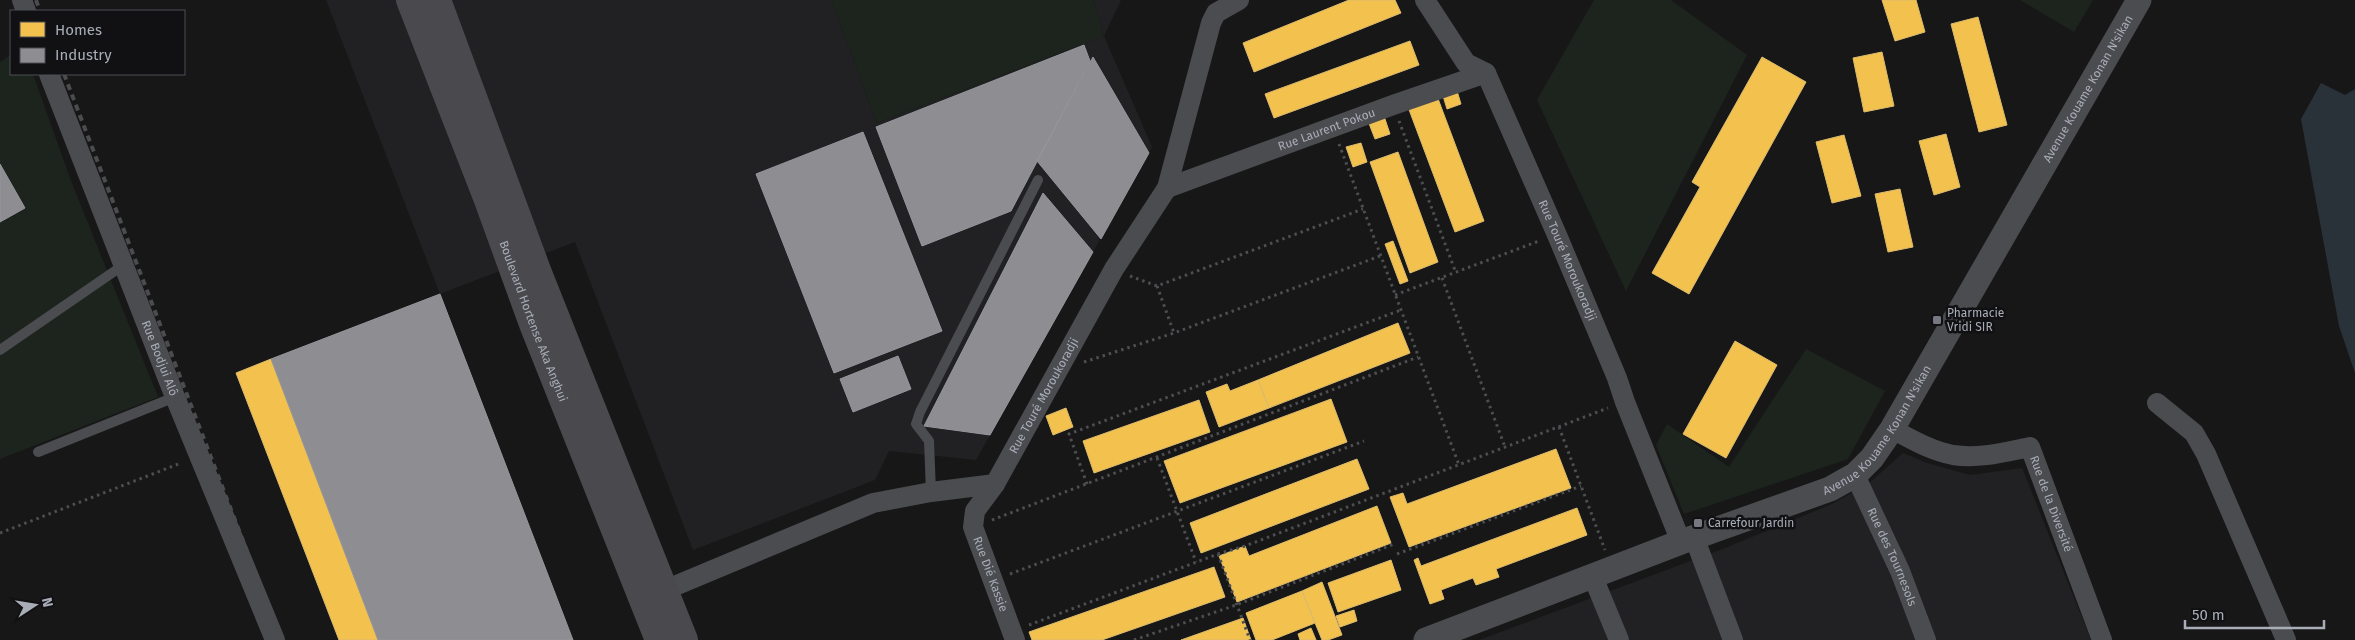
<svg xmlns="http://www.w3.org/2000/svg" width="2355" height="640" viewBox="0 0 2355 640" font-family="'Fira Sans',sans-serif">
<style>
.built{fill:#212123}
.green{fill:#1d241e}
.water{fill:#2a3239}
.homes{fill:#f2c14e;stroke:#dcbb6e}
.industry{fill:#8d8d92;stroke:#95979d}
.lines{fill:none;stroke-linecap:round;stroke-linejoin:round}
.path{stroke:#4d4e52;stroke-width:3;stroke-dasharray:2.5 4;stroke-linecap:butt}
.service{stroke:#4b4c50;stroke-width:10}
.minor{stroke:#4b4c50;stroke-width:20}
.tertiary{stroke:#4b4c50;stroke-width:25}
.secondary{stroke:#4a4a4e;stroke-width:28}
.rail{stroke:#4b4c4f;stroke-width:4;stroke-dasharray:6 5;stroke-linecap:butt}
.poi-dot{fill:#757880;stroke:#111113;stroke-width:2}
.labels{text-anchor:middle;stroke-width:5;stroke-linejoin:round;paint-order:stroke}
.street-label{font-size:12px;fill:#a8adb8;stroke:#111113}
.poi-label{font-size:12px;fill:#a8adb8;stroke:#111113;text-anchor:start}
</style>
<rect width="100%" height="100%" fill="#171717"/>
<path class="built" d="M326,0H831L877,123L1104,36L1093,0H1121L1104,36L1152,147L976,460L889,451L875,480L693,550L575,242L440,294Z
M1903,453L1927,463L1970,475L2022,468L2091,640H1479L1725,548L1832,504L1869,483Z"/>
<path class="green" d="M831,0H1093L1104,36L877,123Z
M1594,0H1671L1747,55L1626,291L1537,100Z
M2020,0H2093L2074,32Z
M11,55V74H33L71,181L158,397L0,459V62Z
M1806,349L1885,391L1848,459L1684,514L1656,445L1667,424L1729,467Z"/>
<path class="water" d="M2321,83L2345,95L2355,89V373L2339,326L2301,119Z"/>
<path class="homes" d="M1349,0H1395L1401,13L1254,72L1243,43Z
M1882,0H1916L1925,32L1895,41Z
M1978,17L2007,125L1979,132L1951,24Z
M1410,41L1419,65L1274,118L1265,94Z
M1882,52L1894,106L1864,112L1853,58Z
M1762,57L1806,82L1689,294L1652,273L1700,187L1692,182Z
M1457,91L1461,104L1447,109L1443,96Z
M1437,96L1484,221L1455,232L1408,107Z
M1384,116L1390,134L1375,139L1368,121Z
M1946,134L1960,187L1934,195L1919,141Z
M1844,135L1861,196L1832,203L1816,142Z
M1361,143L1367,162L1353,167L1346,147Z
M1398,152L1438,262L1410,273L1370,162Z
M1900,189L1913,247L1888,252L1875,194Z
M1393,241L1408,281L1400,284L1385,244Z
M1398,323L1410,353L1269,408L1258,380Z
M1735,341L1777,365L1726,458L1683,434Z
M271,359L378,640H339L236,373Z
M1258,380L1269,408L1219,427L1206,392L1227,384L1230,391Z
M1331,399L1347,442L1180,503L1164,461Z
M1199,400L1210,432L1094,473L1083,441Z
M1066,408L1073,427L1053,435L1046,416Z
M1556,449L1571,488L1409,547L1390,497L1403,493L1407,504Z
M1357,459L1369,489L1201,553L1190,523Z
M1377,506L1391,543L1237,602L1219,556L1245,546L1249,556Z
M1577,508L1587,535L1496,569L1499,577L1476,585L1473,578L1441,590L1444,599L1430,604L1414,560L1418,558L1421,566Z
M1391,560L1401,590L1338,612L1328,583Z
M1214,567L1225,597L1102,640H1032L1029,632Z
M1322,582L1342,635L1328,640H1322L1302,591Z
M1302,591L1315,623L1272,640H1256L1246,613Z
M1354,610L1357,621L1340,627L1336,616Z
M1243,618L1251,640H1181Z
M1311,628L1316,640H1300L1298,634Z"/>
<path class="industry" d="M1084,45L1090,61L1011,211L922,246L876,127Z
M1093,57L1149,153L1101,239L1037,161Z
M863,132L942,331L834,373L756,174Z
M0,164L25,208L0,222Z
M1043,193L1093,252L990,435L924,426Z
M440,294L573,640H378L271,359Z
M898,356L911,389L853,412L840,379Z"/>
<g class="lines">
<path class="path" d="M1399,121L1456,273
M1339,144L1459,465
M1130,276L1157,286L1363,209
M1442,278L1505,447
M1157,286L1174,333
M1395,295L1539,241
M1084,362L1174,333L1380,256
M1559,427L1605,550
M1157,458L1196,562
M1087,484L1069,434L1401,310
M992,520L1418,357
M0,533L181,463
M1218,554L1250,640
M1397,554L1581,486
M1010,574L1364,441
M1029,625L1218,554L1245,546L1608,408
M1134,640L1236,605L1394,544"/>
<path class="service" d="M0,350L125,264
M38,452L175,397
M931,492L929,441L916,424L920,412L1038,180"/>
<g class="minor">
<path d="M22,0L26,11"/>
<path id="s1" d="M1425,0L1466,63L1486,73L1557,235L1617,378L1625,402L1681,542"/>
<path id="s2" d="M49,74L175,397L275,640"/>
<path id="s3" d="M1167,188L1393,105L1486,73"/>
<path d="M2157,403L2194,433L2206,454L2286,640"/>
<path id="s4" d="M1892,429C1911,439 1931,451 1953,455C1979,459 2005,452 2030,447L2102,640"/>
<path id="s5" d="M1855,475L1900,571L1926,640"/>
<path id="s6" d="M995,484L975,511L973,527L1015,640"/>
<path d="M1694,537L1733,640"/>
<path d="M1593,577L1619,640"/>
<path id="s7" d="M665,590L873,503L931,492L995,484L1114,269L1167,188L1211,23L1216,13L1239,0"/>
</g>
<path class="tertiary" id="s8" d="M1426,640L1681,542L1830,489L1855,475L1872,458L1892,429L2139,0"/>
<g class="secondary">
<path id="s9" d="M410,0L488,200L533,324L659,640"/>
<path d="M437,0L538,273L684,640"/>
</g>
<path class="rail" d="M36,0L40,11
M64,74L281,640"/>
</g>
<g class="poi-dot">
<rect x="1932" y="315" width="10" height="10" rx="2.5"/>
<rect x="1693" y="518" width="10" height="10" rx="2.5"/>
</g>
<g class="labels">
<g class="street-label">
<text dy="4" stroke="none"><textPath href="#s8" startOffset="912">Avenue Kouame Konan N'sikan</textPath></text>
<text dy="4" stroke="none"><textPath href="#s3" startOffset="170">Rue Laurent Pokou</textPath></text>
<text dy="4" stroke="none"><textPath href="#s1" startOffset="302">Rue Touré Moroukoradji</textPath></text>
<text dy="4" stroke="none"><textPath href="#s9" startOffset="344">Boulevard Hortense Aka Anghui</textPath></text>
<text dy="4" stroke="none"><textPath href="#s2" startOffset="305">Rue Bodjui Alô</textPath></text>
<text dy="4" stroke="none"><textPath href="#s7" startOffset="450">Rue Touré Moroukoradji</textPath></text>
<text dy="4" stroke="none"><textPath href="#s8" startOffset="508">Avenue Kouame Konan N'sikan</textPath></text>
<text dy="4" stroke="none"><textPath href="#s4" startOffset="205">Rue de la Diversité</textPath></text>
<text dy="4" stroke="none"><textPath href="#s5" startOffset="90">Rue des Tournesols</textPath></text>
<text dy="4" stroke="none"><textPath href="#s6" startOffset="100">Rue Dié Kassie</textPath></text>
</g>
<g class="poi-label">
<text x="1947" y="317">Pharmacie<tspan x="1947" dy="14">Vridi SIR</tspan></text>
<text x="1708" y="527">Carrefour Jardin</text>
</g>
</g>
<rect x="10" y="10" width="175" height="65" fill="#111113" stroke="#4d4f55"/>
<rect x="20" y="22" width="25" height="15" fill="#f2c14e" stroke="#4d4f55"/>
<text x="55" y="35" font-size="15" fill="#a8adb8">Homes</text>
<rect x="20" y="48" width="25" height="15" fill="#8d8d92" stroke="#4d4f55"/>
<text x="55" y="60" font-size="15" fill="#a8adb8">Industry</text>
<g transform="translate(35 605) rotate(78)" stroke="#111113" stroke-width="4" paint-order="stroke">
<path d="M0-4L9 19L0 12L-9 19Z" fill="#a8adb8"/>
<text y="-8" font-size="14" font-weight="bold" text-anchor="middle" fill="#a8adb8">N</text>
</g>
<path d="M2185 620v8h139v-8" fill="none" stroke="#a8adb8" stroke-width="2.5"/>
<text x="2192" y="620" font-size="15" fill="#a8adb8" stroke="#111113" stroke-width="4" paint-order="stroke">50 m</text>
</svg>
